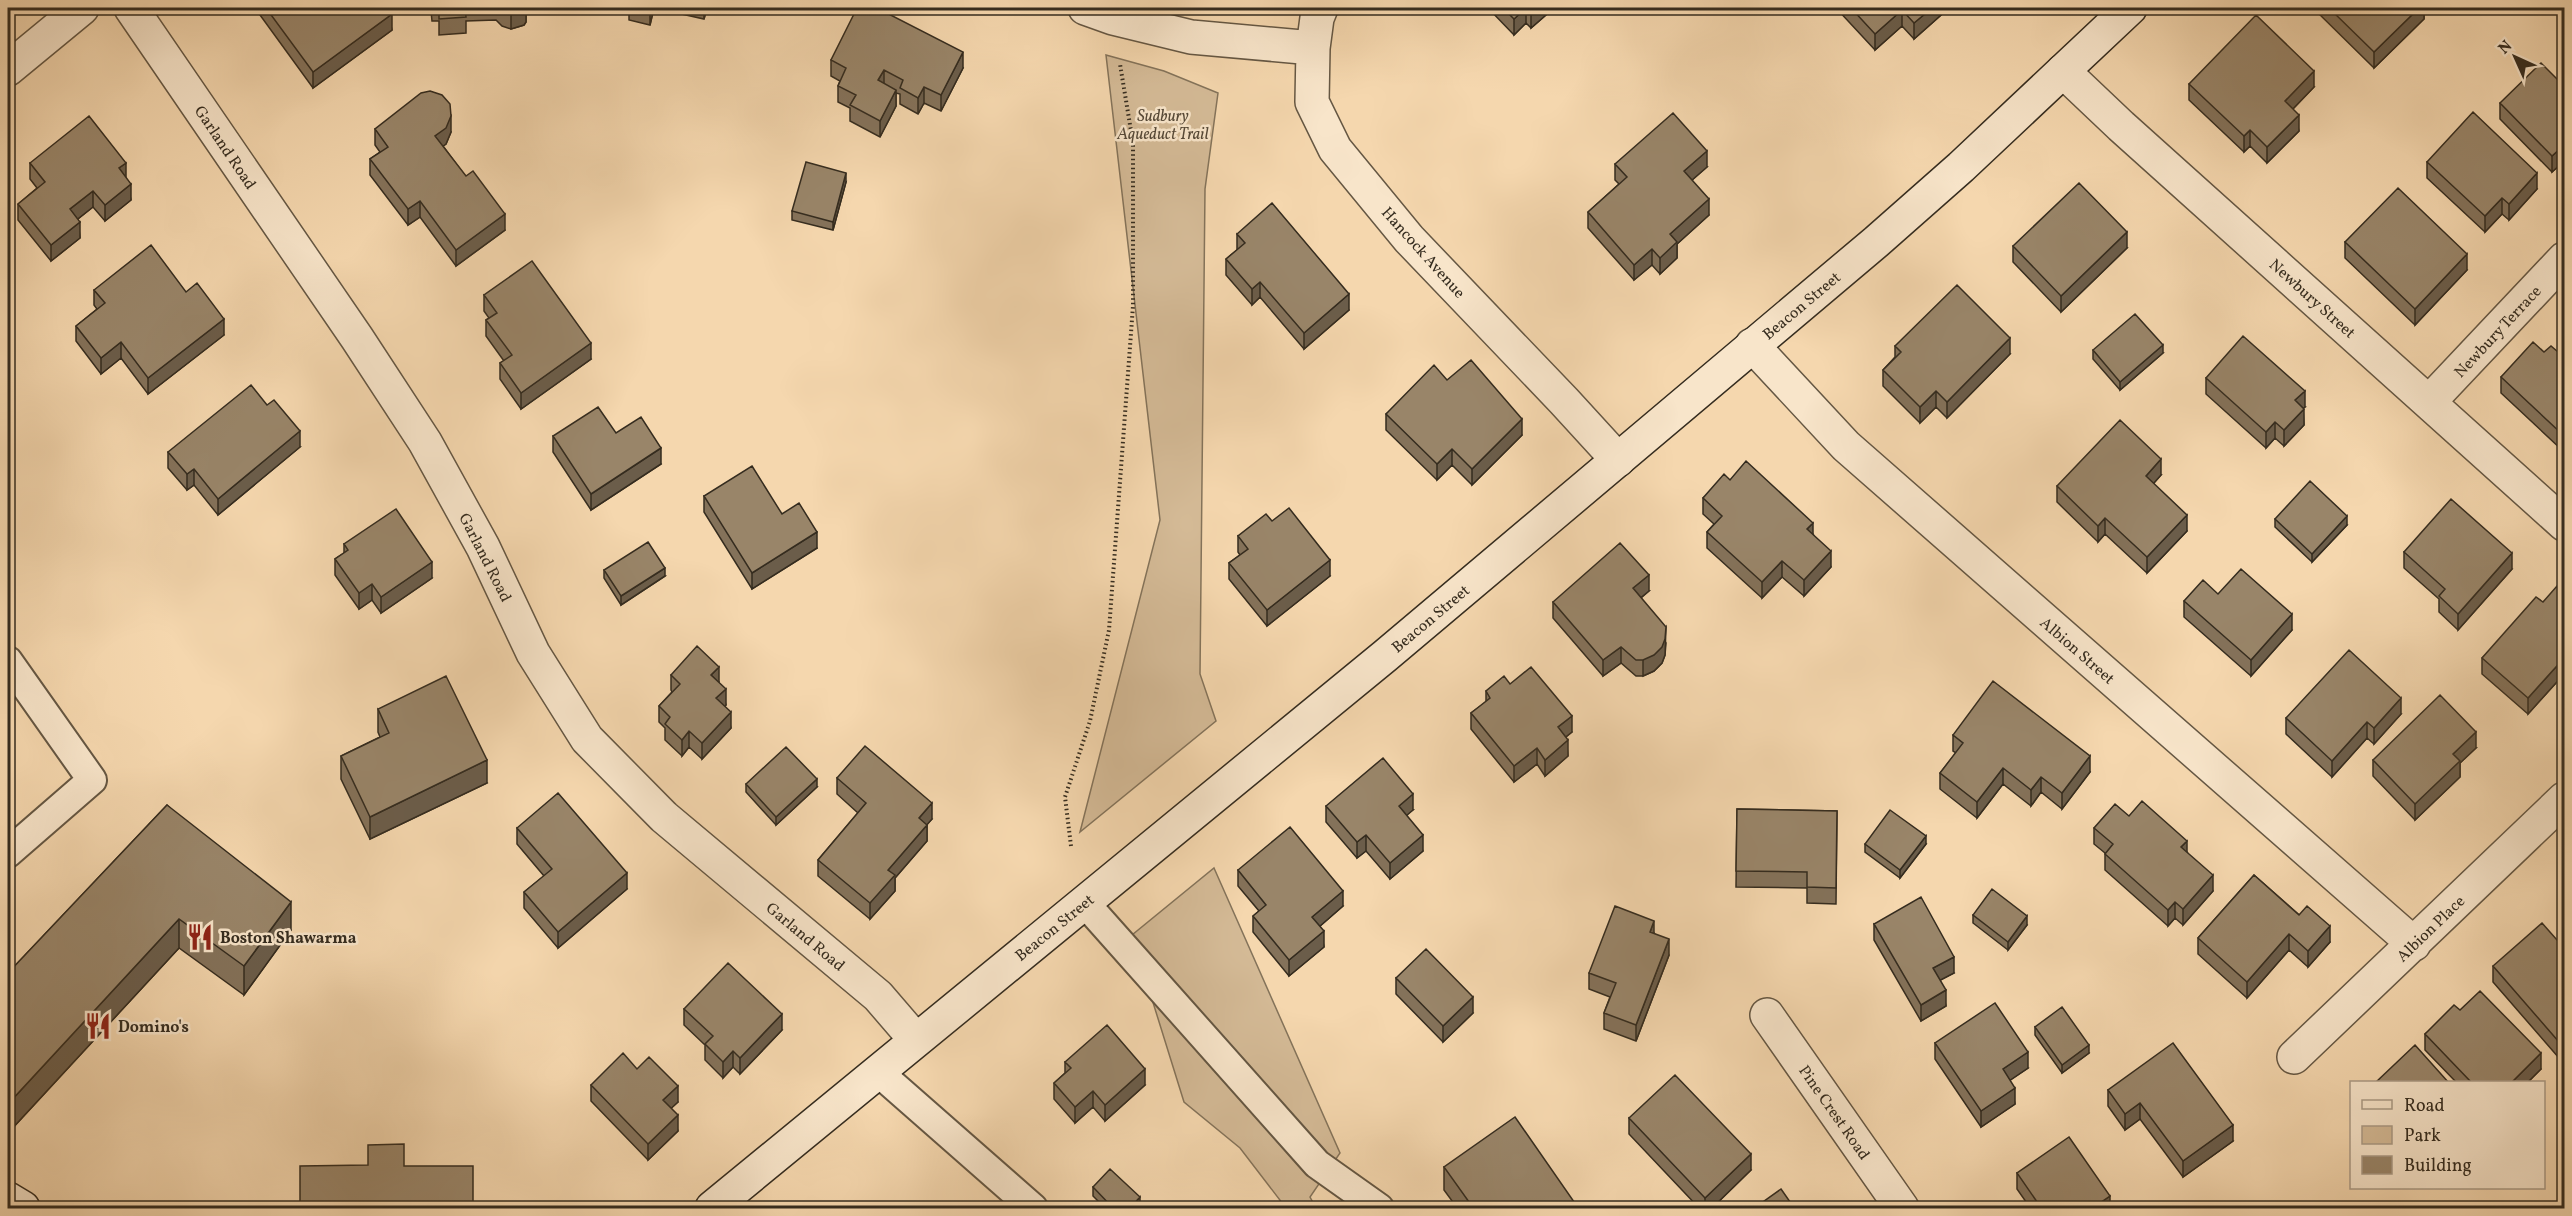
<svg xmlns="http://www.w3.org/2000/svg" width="2572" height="1216" viewBox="0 0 2572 1216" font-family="Vollkorn,serif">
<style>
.green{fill:#d4ba96;stroke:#84735a;stroke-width:1.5}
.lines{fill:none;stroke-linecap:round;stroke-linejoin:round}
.service-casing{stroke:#655743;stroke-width:32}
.minor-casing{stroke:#655743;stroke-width:36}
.secondary-casing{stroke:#352c1f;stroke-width:36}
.path{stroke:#352c1f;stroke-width:4;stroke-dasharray:1.5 3;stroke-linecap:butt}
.service{stroke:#f8e5ca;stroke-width:28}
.minor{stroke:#f8e5ca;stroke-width:33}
.secondary{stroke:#f8e5ca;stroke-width:33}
.wall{fill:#84725a;stroke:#352c1f;stroke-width:1.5}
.shaded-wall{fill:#6b5d4a;stroke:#352c1f;stroke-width:1.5}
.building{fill:#998569;stroke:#352c1f;stroke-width:1.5}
.labels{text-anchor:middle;stroke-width:5;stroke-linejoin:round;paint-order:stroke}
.park-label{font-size:16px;font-style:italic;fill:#554837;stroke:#f8e5ca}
.street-label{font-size:16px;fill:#352c1f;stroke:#f8e5ca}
.poi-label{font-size:16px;font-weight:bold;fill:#352c1f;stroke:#f8e5ca;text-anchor:start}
</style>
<rect width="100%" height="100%" fill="#f5d7ae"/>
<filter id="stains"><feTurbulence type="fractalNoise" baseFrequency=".00333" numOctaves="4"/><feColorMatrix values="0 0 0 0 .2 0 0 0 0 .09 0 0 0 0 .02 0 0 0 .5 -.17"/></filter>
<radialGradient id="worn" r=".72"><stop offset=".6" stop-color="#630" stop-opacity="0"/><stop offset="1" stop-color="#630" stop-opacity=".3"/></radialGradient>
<path class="green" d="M1106,55L1164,71L1218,93L1205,189L1200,674L1216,721L1080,832L1160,520Z
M1214,868L1340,1153L1310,1197L1316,1208H1286L1240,1148L1184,1102L1132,935Z"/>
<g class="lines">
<defs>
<path id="service" d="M8,661L92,780L8,853
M1084,902L1317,1164L1379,1208
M877,1071L1033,1208"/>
<path id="minor" d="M131,8L357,338L425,442L483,547L533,653L587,739L664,817L878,996L915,1039
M1085,8L1113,18L1191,37L1313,48
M1321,8L1317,18L1313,48L1312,102L1335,149L1409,239L1564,401L1618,460
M8,69L82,8
M2063,71L2121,126L2564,524
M1752,345L1846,446L2414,944
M2429,402L2564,259
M1767,1015L1902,1208
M2294,1057L2564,799"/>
<path id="secondary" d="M8,1199L23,1208
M712,1208L1385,656L1876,242L1961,167L2130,8"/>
</defs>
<use href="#service" class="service-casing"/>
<use href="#minor" class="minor-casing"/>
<use href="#secondary" class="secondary-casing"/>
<path class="path" d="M1071,846L1065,797L1090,721L1109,630L1133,306V143L1120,64"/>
<use href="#service" class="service"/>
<use href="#minor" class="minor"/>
<use href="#secondary" class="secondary"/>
</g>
<path class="wall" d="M260,8H387L392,30L313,88L260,15Z
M419,8H526V22L524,25L511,29L502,26L496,20L466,21V33L439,35V21H432L431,11L420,12Z
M629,8H654L650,25L629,20Z
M655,8H707L704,19Z
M1488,8H1554L1531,28L1526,23L1514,35Z
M1836,8H1949L1914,39L1902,26L1875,50Z
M2313,8H2424V19L2374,68Z
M831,60L963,68L941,111L924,103L918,114L900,104V94L896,93V106L880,137L850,121V108L838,102V86L840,81L831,76Z
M2189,84L2314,87L2293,109L2299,131L2267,163L2250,146L2244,152L2189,100Z
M2565,87V165L2562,163L2552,172L2500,119V103Z
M375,129L451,132L446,144L443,146L505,230L456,266L420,217L408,225L370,175V159L380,152L375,145Z
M2427,162L2537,189L2509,220L2502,214L2485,232L2427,178Z
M30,163L126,178L131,200L105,221L93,207L78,219L80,238L51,261L18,220V204L37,188L30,179Z
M1615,164L1707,167L1692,180L1709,215L1677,244V258L1660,274L1652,265L1634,280L1588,228V212L1619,184L1615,180Z
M846,182L833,230L792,220V211Z
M1237,234L1349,310L1304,349L1260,297L1252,305L1226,275V259L1237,250Z
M2345,242L2467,270L2415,325L2345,258Z
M2013,246L2127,248L2061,312L2013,262Z
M94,290L186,292L224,335L148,394L121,358L101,374L76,341V326L97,309L94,305Z
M484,295L591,359L521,409L500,379V363L504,361L486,336V320L489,318L484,311Z
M1895,346L2010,354L1947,418L1936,407L1920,423L1883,386V370L1895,357Z
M2093,350L2163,353L2120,390L2093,359Z
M2544,352L2565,358V448L2562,450L2501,393V377Z
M2206,378L2305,407L2303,408L2304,425L2284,446L2275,438L2266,448L2206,394Z
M1447,380L1522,435L1472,485L1452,465L1437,480L1386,430V414Z
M616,433L661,464L591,510L553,452V436Z
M300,447L218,515L194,485L187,490L168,468V452Z
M2161,475L2153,484L2187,531L2147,573L2105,534L2098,542L2057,502V486Z
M1730,480L1813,534L1831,567L1804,596L1782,577L1762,598L1707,548V532L1714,524L1703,514V498Z
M704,496L782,514L817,548L752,589L704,512Z
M2275,519L2347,525L2312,562L2275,527Z
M1238,536L1330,576L1267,626L1229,579V563L1240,555L1238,552Z
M344,544L432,578L381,613L372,600L359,609L335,575V559L344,553Z
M2404,552L2512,569L2458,630L2439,612V599L2404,568Z
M604,570L665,576L621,605L604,578Z
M1649,591L1641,598L1666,643L1665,655L1662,663L1654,671L1643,676H1636L1621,663L1603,676L1553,618V602Z
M2565,593V673L2528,714L2482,674V658L2543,602Z
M2218,594L2292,630L2251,676L2184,617V601Z
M671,675L719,682L726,705L725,706L731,728L702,759L689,747L682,756L665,740V728L659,722V706L672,692L671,690Z
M1510,684L1572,732L1566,737L1568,756L1545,776L1537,764L1514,782L1471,729V713L1486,702V691Z
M378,709L487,783L370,839L341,779V756L380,737L378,732Z
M2401,714L2374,744L2367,738L2332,777L2286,734V718Z
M1953,735L2090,772L2062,809L2041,792L2031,806L2003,784L1977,818L1940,789V773L1956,753L1953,751Z
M2476,748L2460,763V777L2415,820L2373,776V760Z
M837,778L932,819L927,824V841L895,878V891L870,919L818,876V860L858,813L837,794Z
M746,784L817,787L776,825L746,792Z
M167,805L291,930L244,995L179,948L8,1133V973Z
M1326,806L1413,810L1406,815L1423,851L1390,879L1366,851L1357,858L1326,822Z
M1737,809L1837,811L1836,904L1807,903V888L1736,887Z
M2129,816L2187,852L2213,891L2183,925L2175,918L2168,926L2105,870V853L2094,844V828Z
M517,828L627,889L558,948L524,908V892L544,876L517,844Z
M1865,844H1926L1900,878L1865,852Z
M1238,870L1343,906L1320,926L1324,947L1289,976L1253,932V916L1259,911L1238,886Z
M2254,875L2330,942L2308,967L2289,950L2247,998L2198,954V938Z
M1973,915L2027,925L2008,950L1973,923Z
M1874,924L1954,973L1940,980L1946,1006L1921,1021L1874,940Z
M1654,933L1669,955L1636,1041L1604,1029V1013L1610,997L1589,989V973Z
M2565,949V1054L2559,1058L2493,982V966Z
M1396,978L1473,1013L1443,1042L1396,994Z
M684,1009L782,1030L740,1074L733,1067L723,1078L705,1060V1045L684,1025Z
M2460,1010L2541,1069L2527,1083H2457L2425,1050V1034Z
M2035,1027L2089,1053L2062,1073L2035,1035Z
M1935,1043L2028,1068L2010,1080L2015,1104L1981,1127L1935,1059Z
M1065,1062L1145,1085L1105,1121L1093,1107L1075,1123L1054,1099V1083L1065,1073Z
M637,1069L678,1102L671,1108L678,1131L648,1160L591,1101V1085Z
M2108,1090L2233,1141L2183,1177L2140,1119L2125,1130L2108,1106Z
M1629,1118L1751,1170L1711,1209H1700L1629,1134Z
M1444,1167L1579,1209H1458L1444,1190Z
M2017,1173L2110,1209H2031L2017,1189Z
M1093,1187L1140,1205L1137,1209H1106L1093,1196Z"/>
<path class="shaded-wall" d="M525,8H526V22L524,25L511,29V13Z
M650,8H654L650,25Z
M704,8H707L704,19Z
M1526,8V23L1514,35V19Z
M1537,8H1554L1531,28V12Z
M1932,8H1949L1914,39V23Z
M2419,8H2424V19L2374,68V52Z
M1902,10V26L1875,50V34Z
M392,14V30L313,88V72Z
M963,52V68L941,111V95Z
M884,70V86L878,80Z
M2314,71V87L2285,117V101Z
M924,87V103L918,114V98Z
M896,90V106L880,137V121Z
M2299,115V131L2267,163V147Z
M451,116V132L446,144L435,152V136Z
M2250,130V146L2244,152V136Z
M2562,147V163L2552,172V156Z
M1707,151V167L1684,187V171Z
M126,163V179L119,168Z
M846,173V182L833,230V222Z
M2537,173V189L2509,220V204Z
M131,184V200L105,221V205Z
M93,191V207L70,225V209Z
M2502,198V214L2485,232V216Z
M1709,199V215L1677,244V258L1660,274V258L1670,234Z
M420,201V217L408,225V209Z
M505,214V230L456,266V250Z
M80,222V238L51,261V245Z
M2127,232V248L2061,312V296Z
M1652,249V265L1634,280V265Z
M2467,254V270L2415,325V309Z
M1260,282V297L1252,305V289Z
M1349,294V310L1304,349V333Z
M224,319V335L148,394V378Z
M2010,338V354L1947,418V402Z
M121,342V358L101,374V358Z
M591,343V359L521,409V393Z
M2163,345V353L2120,390V382Z
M1936,391V407L1920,423V407Z
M2305,391V407L2295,416V400Z
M2304,409V425L2284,446V430Z
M1522,419V435L1472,485V469Z
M2275,422V438L2266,448V432Z
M300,431V447L218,515V499Z
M2564,432V448L2562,450V434Z
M661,448V464L591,510V494Z
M1452,449V465L1437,480V464Z
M2161,459V475L2146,492V476Z
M194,469V485L187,490V474Z
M2187,515V531L2147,573V557Z
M2347,516V525L2312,562V554Z
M2105,518V534L2098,542V526Z
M1813,523V539L1807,529Z
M817,532V548L752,589V573Z
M1831,551V567L1804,596V580Z
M2512,553V569L2458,630V614Z
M1330,560V576L1267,626V610Z
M1782,561V577L1762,598V582Z
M432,562V578L381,613V597Z
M665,568V576L621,605V596Z
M1649,575V591L1633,604V588Z
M372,584V600L359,609V593Z
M2292,614V630L2251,676V660Z
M1666,627L1665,655L1662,663L1654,671L1643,676V660Z
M1621,647V663L1603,676V660Z
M2565,657V673L2528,714V698Z
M719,667V683L711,675Z
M726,689V705L716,714V698Z
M2401,698V714L2374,744V728Z
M731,712V728L702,759V743Z
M1572,716V732L1558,743V727Z
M2367,722V738L2332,777V761Z
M689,731V747L682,756V740Z
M2476,732V748L2460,763V777L2415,820V804L2453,754Z
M1568,740V756L1545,776V760Z
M1537,748V764L1514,782V766Z
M2090,756V772L2062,809V793Z
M487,760V783L370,839V817Z
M2003,768V784L1977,818V802Z
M2041,777V792L2031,806V790Z
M817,779V787L776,825V817Z
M1413,794V810L1399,822V806Z
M932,803V819L919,834V818Z
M927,825V841L895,878V891L870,919V903L888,870Z
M1366,835V851L1357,858V842Z
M1423,835V851L1390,879V863Z
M1926,836V844L1900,878V870Z
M2187,841V857L2181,847Z
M627,873V889L558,948V932Z
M2213,875V891L2183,925V909Z
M1343,891V906L1312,933V917Z
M291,902V930L244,995V966Z
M2175,902V918L2168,926V910Z
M2027,916V925L2008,950V942Z
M179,919V948L8,1133V1104Z
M1654,921V937L1650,932Z
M2330,926V942L2308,967V951Z
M1324,931V947L1289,976V960Z
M2289,934V950L2247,998V982Z
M1669,939V955L1636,1041V1025Z
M1954,957V973L1933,984V968Z
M1946,990V1006L1921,1021V1005Z
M1473,997V1013L1443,1042V1026Z
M782,1014V1030L740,1074V1058Z
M2565,1038V1054L2559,1058V1042Z
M2089,1045V1053L2062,1073V1065Z
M733,1051V1067L723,1078V1062Z
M2028,1052V1068L2003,1085V1069Z
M2541,1053V1069L2527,1083H2511Z
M1145,1069V1085L1105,1121V1105Z
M678,1086V1102L663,1116V1100Z
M2015,1088V1104L1981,1127V1111Z
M1093,1091V1107L1075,1123V1107Z
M2140,1103V1119L2125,1130V1114Z
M678,1115V1131L648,1160V1144Z
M2233,1125V1141L2183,1177V1161Z
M1751,1154V1170L1711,1209H1705V1198Z
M2110,1196V1209H2097V1205Z
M1140,1197V1205L1137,1209H1129Z"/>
<path class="building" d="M266,8H387L392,14L313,72Z
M439,8H465L466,17L439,19Z
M500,8H525L524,9L511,13L502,10Z
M857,8H877L963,52L941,95L924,87L918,98L900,88L903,80L884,70L878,80L896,90L880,121L850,105L856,95L838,86L846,68L831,60Z
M1503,8H1526L1514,19Z
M1526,8H1537L1531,12Z
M1851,8H1932L1914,23L1902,10L1875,34Z
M2329,8H2419L2374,52Z
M2256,15L2314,71L2285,101L2299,115L2267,147L2250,130L2244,136L2189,84Z
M2541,63L2565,87V149L2562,147L2552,156L2500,103Z
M430,91L442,95L450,104L451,116L446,128L435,136L466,176L473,171L505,214L456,250L420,201L408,209L370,159L388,147L375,129L421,93Z
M2473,112L2537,173L2509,204L2502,198L2485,216L2427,162Z
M1673,113L1707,151L1684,171L1709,199L1670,234L1677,242L1660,258L1652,249L1634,265L1588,212L1627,177L1615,164Z
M89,116L126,163L119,168L131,184L105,205L93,191L70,209L80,222L51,245L18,204L45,182L30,163Z
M806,162L846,173L833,222L792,211Z
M2079,183L2127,232L2061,296L2013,246Z
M2398,188L2467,254L2415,309L2345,242Z
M1272,203L1349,294L1304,333L1260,282L1252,289L1226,259L1245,243L1237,234Z
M151,245L186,292L197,283L224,319L148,378L121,342L101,358L76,326L105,303L94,290Z
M532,261L591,343L521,393L500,363L512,355L486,320L497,313L484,295Z
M1957,285L2010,338L1947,402L1936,391L1920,407L1883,370L1901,352L1895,346Z
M2135,314L2163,345L2120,382L2093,350Z
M2243,336L2305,391L2295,400L2304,409L2284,430L2275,422L2266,432L2206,378Z
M2533,342L2544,352L2551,346L2565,358V432L2562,434L2501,377Z
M1471,360L1522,419L1472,469L1452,449L1437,464L1386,414L1434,365L1447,380Z
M251,385L267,405L274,400L300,431L218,499L194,469L187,474L168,452Z
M598,407L616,433L641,417L661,448L591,494L553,436Z
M2120,420L2161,459L2146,476L2187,515L2147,557L2105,518L2098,526L2057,486Z
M1746,461L1813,523L1807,529L1831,551L1804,580L1782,561L1762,582L1707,532L1722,516L1703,498L1724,474L1730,480Z
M752,466L782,514L799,503L817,532L752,573L704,496Z
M2310,481L2347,516L2312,554L2275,519Z
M2451,499L2512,553L2458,614L2439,596L2445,589L2404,552Z
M1289,508L1330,560L1267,610L1229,563L1248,549L1238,536L1266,514L1272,521Z
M396,509L432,562L381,597L372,584L359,593L335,559L348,550L344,544Z
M648,542L665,568L621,596L604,570Z
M1620,543L1649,575L1633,588L1666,627L1665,639L1662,647L1654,655L1643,660H1636L1621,647L1603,660L1553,602Z
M2241,569L2292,614L2251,660L2184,601L2203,580L2218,594Z
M2557,586L2565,593V657L2528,698L2482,658L2536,597L2543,602Z
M697,646L719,667L711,675L726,689L716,698L731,712L702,743L689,731L682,740L665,724L670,717L659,706L680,684L671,675Z
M2349,650L2401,698L2374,728L2367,722L2332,761L2286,718Z
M1531,667L1572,716L1558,727L1568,740L1545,760L1537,748L1514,766L1471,713L1490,698L1486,691L1504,676L1510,684Z
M446,676L487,760L370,817L341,756L389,733L378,709Z
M1993,681L2090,756L2062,793L2041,777L2031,790L2003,768L1977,802L1940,773L1963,743L1953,735Z
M2440,695L2476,732L2453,754L2460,761L2415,804L2373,760Z
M865,746L932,803L919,818L927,825L888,870L895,875L870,903L818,860L866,803L837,778Z
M786,747L817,779L776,817L746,784Z
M1383,758L1413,794L1399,806L1423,835L1390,863L1366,835L1357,842L1326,806Z
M558,793L627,873L558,932L524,892L552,869L517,828Z
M2142,801L2187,841L2181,847L2213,875L2183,909L2175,902L2168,910L2105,854L2113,844L2094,828L2115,804L2129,816Z
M167,805L291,902L244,966L179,919L8,1104V973Z
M1737,809L1837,811L1836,888L1807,887V872L1736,871Z
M1890,810L1926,836L1900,870L1865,844Z
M1290,827L1343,891L1312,917L1324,931L1289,960L1253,916L1266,905L1238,870Z
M2254,875L2299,915L2307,906L2330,926L2308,951L2289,934L2247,982L2198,938Z
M1992,889L2027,916L2008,942L1973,915Z
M1921,897L1954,957L1933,968L1946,990L1921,1005L1874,924Z
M1615,906L1654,921L1650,932L1669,939L1636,1025L1604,1013L1616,983L1589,973Z
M2542,923L2565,949V1038L2559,1042L2493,966Z
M1426,949L1473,997L1443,1026L1396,978Z
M728,963L782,1014L740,1058L733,1051L723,1062L705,1044L713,1036L684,1009Z
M2480,991L2541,1053L2511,1083H2472L2425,1034L2454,1005L2460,1010Z
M1995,1003L2028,1052L2003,1069L2015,1088L1981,1111L1935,1043Z
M2062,1007L2089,1045L2062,1065L2035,1027Z
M1107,1025L1145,1069L1105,1105L1093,1091L1075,1107L1054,1083L1071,1068L1065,1062Z
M2173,1043L2233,1125L2183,1161L2140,1103L2125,1114L2108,1090Z
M2415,1045L2449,1083H2375Z
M623,1053L637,1069L649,1057L678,1086L663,1100L678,1115L648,1144L591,1085Z
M1675,1075L1751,1154L1705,1198L1629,1118Z
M1515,1117L1579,1209H1474L1444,1167Z
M2069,1137L2110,1196L2097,1205L2100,1209H2042L2017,1173Z
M404,1144V1166H473V1209H300V1166L368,1165V1145Z
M1110,1169L1140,1197L1129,1209H1114L1093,1187Z
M1781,1189L1795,1209H1753Z"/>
<defs>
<symbol id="restaurant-bare" viewBox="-9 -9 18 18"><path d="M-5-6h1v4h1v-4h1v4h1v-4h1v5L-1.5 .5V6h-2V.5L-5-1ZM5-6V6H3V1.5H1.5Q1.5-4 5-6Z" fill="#8f2418" stroke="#f8e5ca" stroke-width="2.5" paint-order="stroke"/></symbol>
</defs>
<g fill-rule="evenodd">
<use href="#restaurant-bare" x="181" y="918" width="38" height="38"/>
<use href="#restaurant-bare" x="79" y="1007" width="38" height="38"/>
</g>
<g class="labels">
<g class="park-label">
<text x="1163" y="121">Sudbury<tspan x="1163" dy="18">Aqueduct Trail</tspan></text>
</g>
<g class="street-label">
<text transform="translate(226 147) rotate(56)" y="6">Garland Road</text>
<text transform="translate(1424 252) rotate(48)" y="6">Hancock Avenue</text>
<text transform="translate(2313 298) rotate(42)" y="6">Newbury Street</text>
<text transform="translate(1801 305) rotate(-40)" y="6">Beacon Street</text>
<text transform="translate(2497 331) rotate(-47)" y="6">Newbury Terrace</text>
<text transform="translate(486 557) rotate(63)" y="6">Garland Road</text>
<text transform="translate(1430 618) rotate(-40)" y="6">Beacon Street</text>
<text transform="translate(2078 650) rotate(41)" y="6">Albion Street</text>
<text transform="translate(1054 927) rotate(-39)" y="6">Beacon Street</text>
<text transform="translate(2430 928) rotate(-44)" y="6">Albion Place</text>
<text transform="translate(806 936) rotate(40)" y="6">Garland Road</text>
<text transform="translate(1835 1112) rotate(55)" y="6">Pine Crest Road</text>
</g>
<g class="poi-label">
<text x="220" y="943">Boston Shawarma</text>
<text x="118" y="1032">Domino's</text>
</g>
</g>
<rect width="2572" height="1216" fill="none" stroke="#f5d7ae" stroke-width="30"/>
<rect x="9" y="9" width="2554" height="1198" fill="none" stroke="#352c1f" stroke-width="3"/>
<rect x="15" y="15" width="2542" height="1186" fill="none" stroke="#352c1f" stroke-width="1.5"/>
<rect x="2350" y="1081" width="195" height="108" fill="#f8e5ca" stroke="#aa9b86" stroke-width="1.5"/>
<rect x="2362" y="1100" width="30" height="9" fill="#f8e5ca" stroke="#aa9b86" stroke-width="1.5"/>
<text x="2404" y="1111" font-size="18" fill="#352c1f">Road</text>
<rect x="2362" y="1126" width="30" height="18" fill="#d4ba96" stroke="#aa9b86" stroke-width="1.5"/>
<text x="2404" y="1141" font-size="18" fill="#352c1f">Park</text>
<rect x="2362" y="1156" width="30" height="18" fill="#998569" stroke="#aa9b86" stroke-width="1.5"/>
<text x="2404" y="1171" font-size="18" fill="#352c1f">Building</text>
<g transform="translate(2515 57) rotate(315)" stroke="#f8e5ca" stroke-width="4.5" paint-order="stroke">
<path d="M0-4.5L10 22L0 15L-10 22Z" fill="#352c1f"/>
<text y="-9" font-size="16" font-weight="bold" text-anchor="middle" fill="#352c1f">N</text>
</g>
<rect width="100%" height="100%" filter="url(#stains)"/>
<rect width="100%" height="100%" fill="url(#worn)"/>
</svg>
